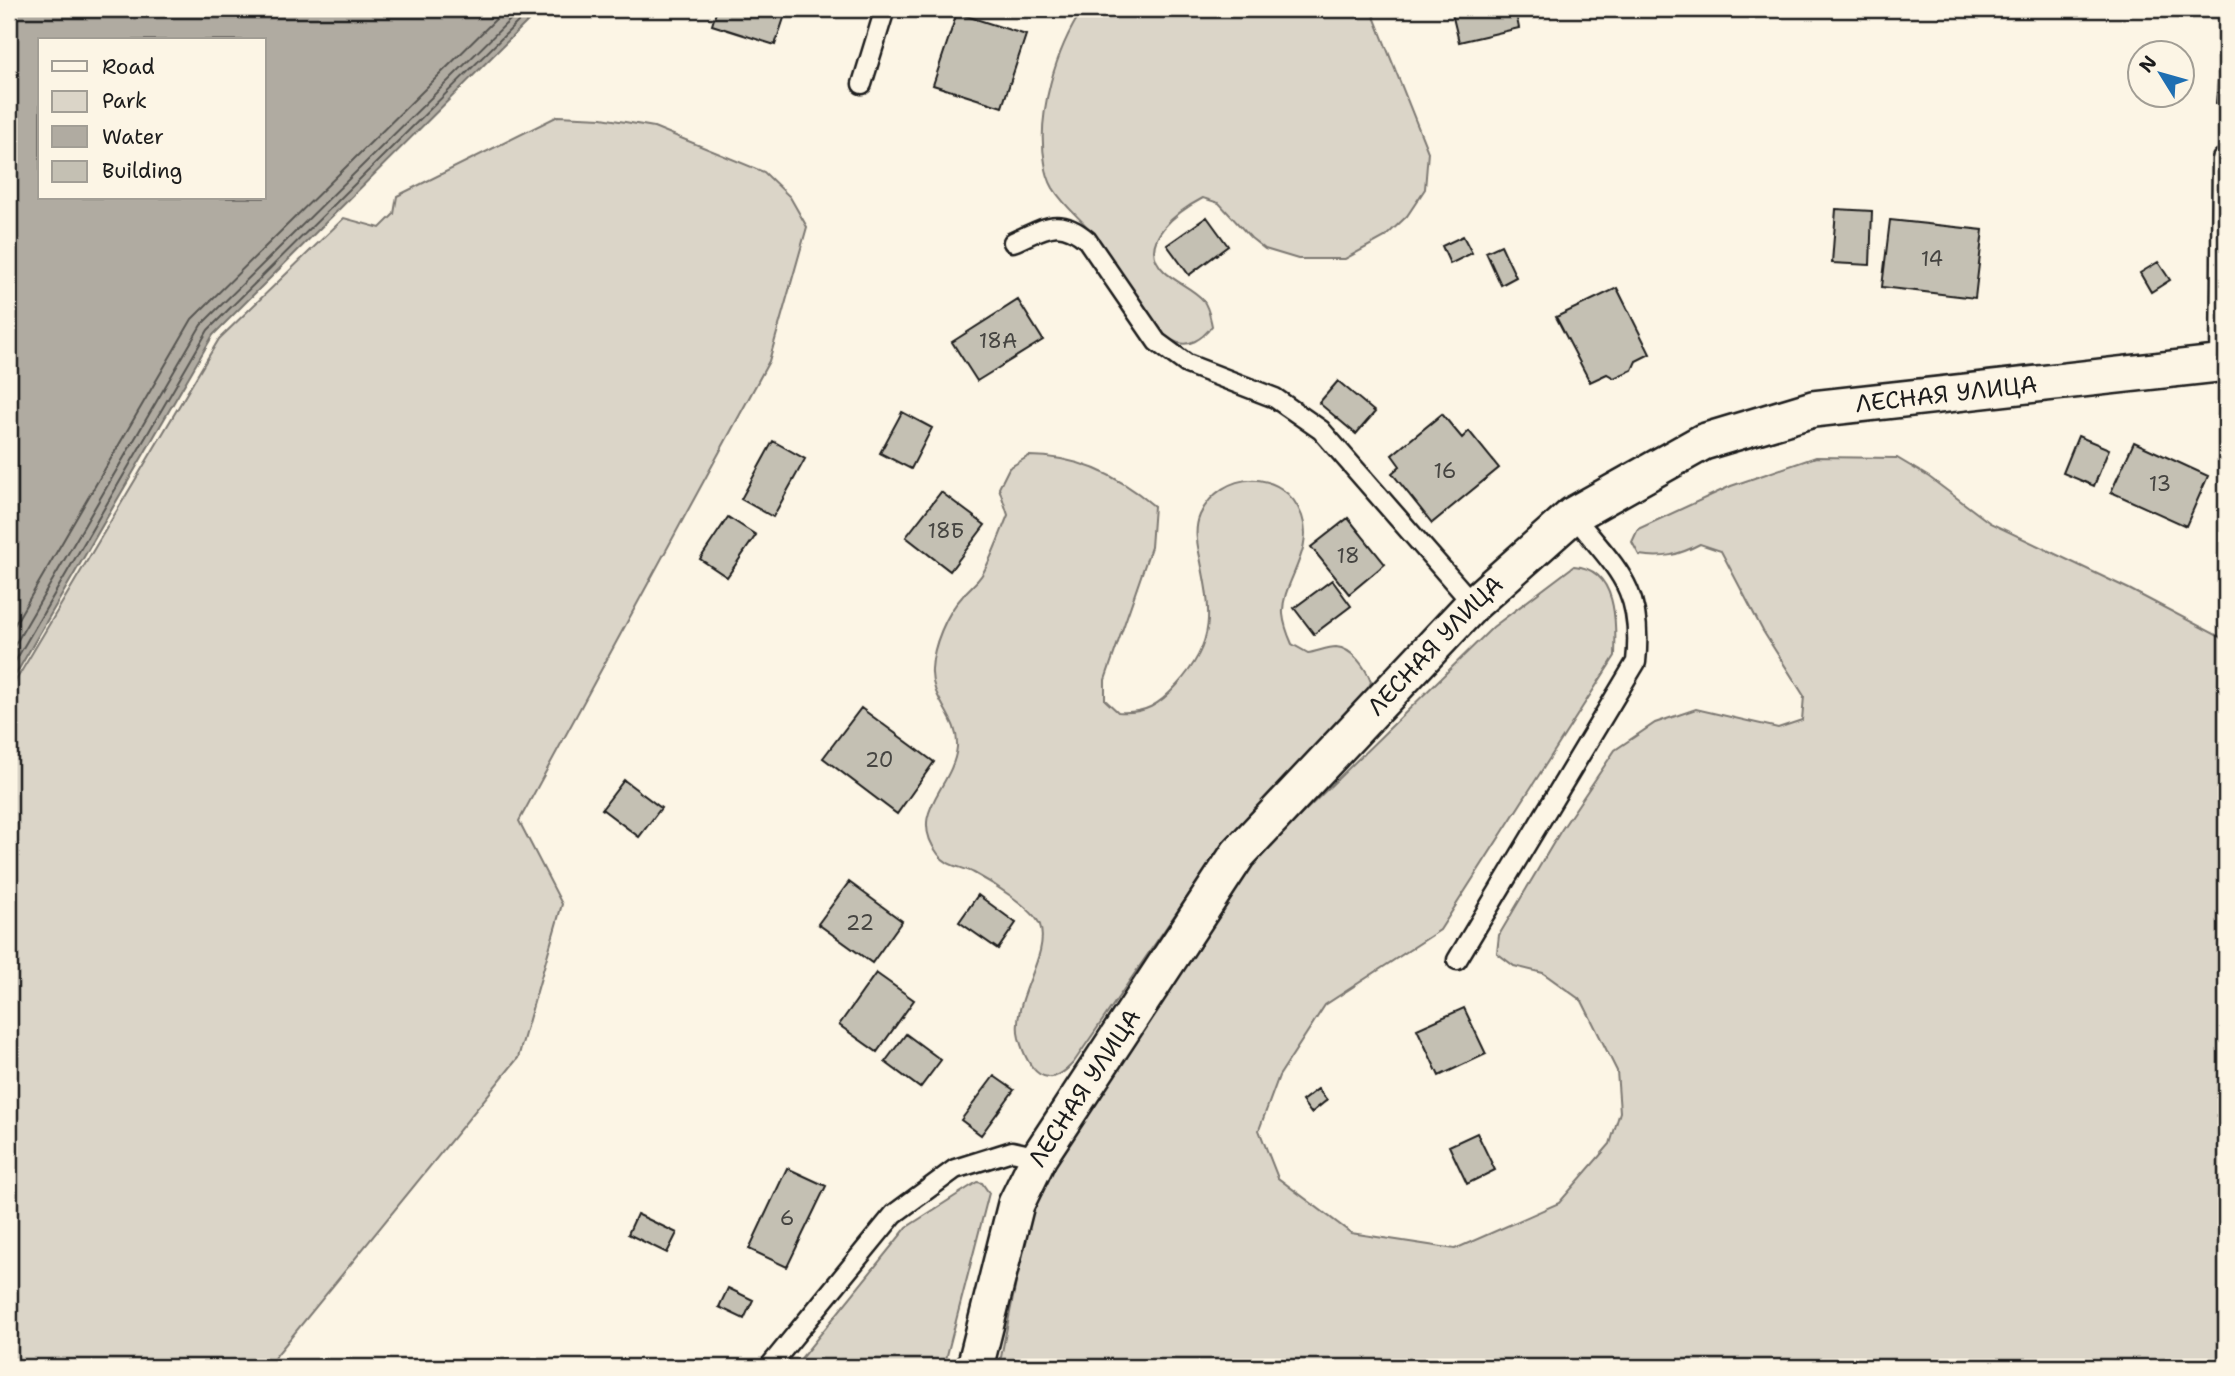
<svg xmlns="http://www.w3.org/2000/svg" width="2235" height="1376" viewBox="0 0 2235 1376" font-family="'Shantell Sans',sans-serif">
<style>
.green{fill:#dbd5c8;stroke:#7c7872;stroke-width:2}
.water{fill:#b0aba1;stroke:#75726c;stroke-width:2;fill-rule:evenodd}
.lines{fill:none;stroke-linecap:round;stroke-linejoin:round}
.shore{stroke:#575551;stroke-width:2}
.building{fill:#c4c0b3;stroke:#1c1c1c;stroke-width:2}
.service-casing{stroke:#1c1c1c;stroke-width:23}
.minor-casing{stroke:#1c1c1c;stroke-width:40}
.service{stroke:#fcf5e5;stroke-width:18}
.minor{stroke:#fcf5e5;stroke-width:35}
.labels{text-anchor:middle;stroke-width:5;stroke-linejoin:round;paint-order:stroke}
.number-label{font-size:21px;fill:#464542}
.street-label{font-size:24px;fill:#1c1c1c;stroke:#fcf5e5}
</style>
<rect width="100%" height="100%" fill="#fcf5e5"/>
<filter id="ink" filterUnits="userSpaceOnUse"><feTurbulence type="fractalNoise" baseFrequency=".0143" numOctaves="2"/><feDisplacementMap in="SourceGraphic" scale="14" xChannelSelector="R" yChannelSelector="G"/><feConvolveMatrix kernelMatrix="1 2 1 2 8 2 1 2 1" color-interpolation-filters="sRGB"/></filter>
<g filter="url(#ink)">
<path class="green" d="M1083,9H1371L1428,152L1425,189L1407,216L1385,237L1345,259H1298L1265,249L1251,238L1219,203L1203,198C1180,210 1134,242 1164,271C1175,282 1194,289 1203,300C1209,308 1210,317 1212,326C1203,338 1188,350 1172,340C1141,321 1118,260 1092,232C1079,217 1064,206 1053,188C1049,181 1046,171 1045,163C1036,115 1056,49 1083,9Z
M558,116L602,118L654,127L764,172L790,197L807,227L769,361L519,821L562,904L518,1058L267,1367H9V692L219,339L344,218L380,228L394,214L397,196Z
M1029,456C1077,456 1118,475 1154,506L1151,547L1105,680V700L1118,712C1145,714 1159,705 1177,685C1217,641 1211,611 1200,557C1197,543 1194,529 1200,515C1221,469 1284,467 1302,516C1315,552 1281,583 1283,614C1284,625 1288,635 1292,644L1308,653C1316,652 1328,647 1336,647C1352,648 1366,668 1371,682L1365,696L1227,839L1074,1062C1046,1094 1028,1070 1019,1038C1010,1002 1051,955 1040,925C1033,908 991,882 974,873C961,866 947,867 938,854C906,812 953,788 957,747C959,717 930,700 932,669C933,646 946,614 962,597C968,589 978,582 983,573C993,555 1000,534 1008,515L999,488L1009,468Z
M1816,457L1897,458L1929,477L1990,523L2129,589L2226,640V1367H999L1031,1208L1055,1162L1253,862L1493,627L1574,566C1618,569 1616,623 1615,656L1440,930L1325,1005L1279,1076L1259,1130L1278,1178L1351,1233L1455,1249L1559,1203L1610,1144L1620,1112L1617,1071L1582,1001L1543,973L1514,966L1497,953L1499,935L1560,832L1615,750L1655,723L1696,709L1778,728L1802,720L1804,696L1763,631L1721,551L1700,544C1679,555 1663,559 1639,555L1632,542L1638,529L1731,486Z
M977,1182L982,1183L989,1193L944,1367H794L907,1227Z"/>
<path class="water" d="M9,9H540L213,335L9,686ZM40,40H264V198H40Z"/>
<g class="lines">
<path class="shore" d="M9,634L192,319L506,9
M9,655L201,325L521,9
M9,672L208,330L531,9"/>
</g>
<path class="building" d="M717,9H787L775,45L712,25Z
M1451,9H1515L1519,28L1459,42Z
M2202,9H2226V104L2216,103L2224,15L2202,13Z
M957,13L1026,35L1002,107L933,85Z
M1836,209L1872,211L1870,265L1832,263Z
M1207,217L1228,246L1189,275L1167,245Z
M1890,220L1983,230L1975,298L1882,287Z
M1463,236L1472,253L1450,264L1442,246Z
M1501,245L1516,277L1501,285L1486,252Z
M2158,262L2170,280L2151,292L2140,273Z
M1617,288L1650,354L1636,361L1632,370L1614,378L1607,374L1590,382L1556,317Z
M1018,300L1043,340L977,381L952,342Z
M1338,381L1375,412L1356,434L1319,403Z
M902,412L932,428L911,469L880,453Z
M1442,414L1462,438L1469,431L1499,468L1432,523L1392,473L1400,466L1392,455Z
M2078,436L2109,449L2094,486L2063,473Z
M773,441L805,459L773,517L741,499Z
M2134,442L2208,476L2186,526L2111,492Z
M941,492L985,525L950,571L906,537Z
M728,517L756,535L727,577L700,559Z
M1348,518L1385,564L1349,594L1311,547Z
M1332,580L1351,606L1314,634L1294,608Z
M861,708L934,762L897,814L823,758Z
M624,780L661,808L639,837L602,809Z
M849,882L902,921L872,963L818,924Z
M978,895L1016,923L998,949L959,922Z
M876,973L914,1000L877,1052L839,1025Z
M1464,1008L1486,1054L1439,1076L1417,1029Z
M906,1034L941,1060L920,1088L885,1062Z
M994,1076L1014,1090L981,1135L961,1120Z
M1318,1089L1327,1100L1311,1113L1302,1101Z
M1477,1133L1495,1170L1467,1184L1449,1146Z
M787,1168L826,1186L787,1267L749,1249Z
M637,1214L677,1233L667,1253L628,1234Z
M728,1288L753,1300L744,1319L719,1307Z"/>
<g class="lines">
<defs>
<path id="service" d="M862,84L885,9
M1013,242C1044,229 1058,215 1087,240L1157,342L1187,364L1275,398L1321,430L1473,604
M2220,363L2222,159
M1457,960L1636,662C1644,587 1616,569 1573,515
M769,1367L894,1214L955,1169L1012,1151L1039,1157"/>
<g id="minor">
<path id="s1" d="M975,1367L1016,1204L1039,1157L1238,854L1473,604L1573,515L1703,442L1813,409L2226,363"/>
</g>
</defs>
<use href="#service" class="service-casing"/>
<use href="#minor" class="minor-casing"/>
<use href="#service" class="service"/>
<use href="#minor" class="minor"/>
</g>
</g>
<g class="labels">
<g class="number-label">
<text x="1932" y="266">14</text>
<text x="998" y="348">18А</text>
<text x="1445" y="478">16</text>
<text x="2160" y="491">13</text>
<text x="946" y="538">18Б</text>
<text x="1348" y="563">18</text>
<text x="879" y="767">20</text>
<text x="860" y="930">22</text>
<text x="787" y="1225">6</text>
</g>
<g class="street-label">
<text dy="8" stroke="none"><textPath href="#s1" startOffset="1458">ЛЕСНАЯ УЛИЦА</textPath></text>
<text dy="8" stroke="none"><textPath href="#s1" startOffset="870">ЛЕСНАЯ УЛИЦА</textPath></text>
<text dy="8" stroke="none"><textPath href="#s1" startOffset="303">ЛЕСНАЯ УЛИЦА</textPath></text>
</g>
</g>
<rect width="2235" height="1376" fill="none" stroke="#fcf5e5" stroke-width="35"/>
<rect x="18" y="18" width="2200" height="1341" fill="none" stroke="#1c1c1c" stroke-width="2.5" filter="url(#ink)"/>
<rect x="38" y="38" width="228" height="161" fill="#fcf5e5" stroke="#a29e95" stroke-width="2"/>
<rect x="52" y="61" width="35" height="10" fill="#fcf5e5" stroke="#a29e95" stroke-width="2"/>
<text x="102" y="74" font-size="21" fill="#1c1c1c">Road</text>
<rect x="52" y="91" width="35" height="21" fill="#dbd5c8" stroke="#a29e95" stroke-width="2"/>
<text x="102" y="108" font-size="21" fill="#1c1c1c">Park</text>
<rect x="52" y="126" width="35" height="21" fill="#b0aba1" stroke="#a29e95" stroke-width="2"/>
<text x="102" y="144" font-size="21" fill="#1c1c1c">Water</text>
<rect x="52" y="161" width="35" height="21" fill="#c4c0b3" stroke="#a29e95" stroke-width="2"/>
<text x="102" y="178" font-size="21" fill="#1c1c1c">Building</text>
<g transform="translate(2161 74) rotate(307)"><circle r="33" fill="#fcf5e5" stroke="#a29e95" stroke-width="2"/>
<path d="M0-5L12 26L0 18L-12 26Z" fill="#1f6fb2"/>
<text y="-10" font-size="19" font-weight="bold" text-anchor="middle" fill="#1c1c1c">N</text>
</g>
</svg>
